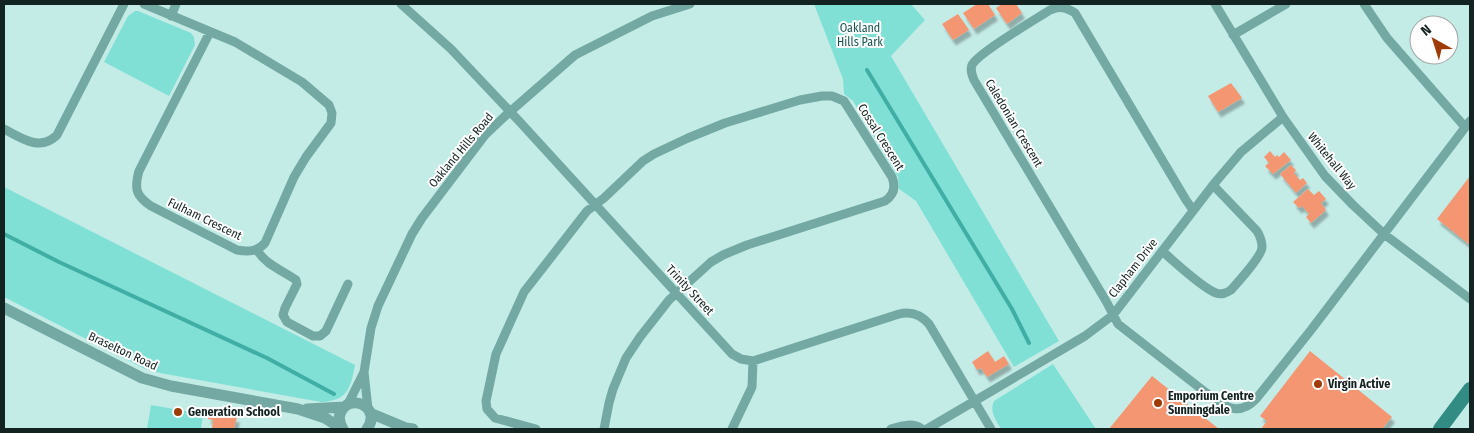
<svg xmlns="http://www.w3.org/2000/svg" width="1474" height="433" viewBox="0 0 1474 433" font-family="'Fira Sans Condensed',sans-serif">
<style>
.green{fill:#81e0d6}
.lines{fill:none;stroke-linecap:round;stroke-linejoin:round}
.stream{stroke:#40aea4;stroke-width:4}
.building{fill:#f49671;filter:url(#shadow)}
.minor{stroke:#74a9a3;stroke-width:9}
.tertiary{stroke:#74a9a3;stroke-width:11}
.secondary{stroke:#328c84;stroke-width:14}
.poi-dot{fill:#9f3b04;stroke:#fff;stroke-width:2}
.labels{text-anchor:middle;stroke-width:4;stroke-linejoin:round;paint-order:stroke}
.park-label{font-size:12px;fill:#195651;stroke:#fff}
.street-label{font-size:12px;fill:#132321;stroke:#fff}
.poi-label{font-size:12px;font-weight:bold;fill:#132321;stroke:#fff;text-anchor:start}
</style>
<defs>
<filter id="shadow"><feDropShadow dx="3" dy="5.5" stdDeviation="1" flood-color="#0004"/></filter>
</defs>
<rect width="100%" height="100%" fill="#c4ece7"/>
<path class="green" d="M814,4H911L925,20L891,56L1059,341L1014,367L916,201L899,189L898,177L853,101L844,94L843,79Z
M135,11H138L191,33L194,37L195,45L169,96L104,62L128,16Z
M4,187L355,365C351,387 348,401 321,402L160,373L145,369L4,297Z
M1053,364L1096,429H1001C996,420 989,412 994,401Z
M151,405L203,414L201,429H147Z"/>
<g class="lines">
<path class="stream" d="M867,70L1012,309L1029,343
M4,234L59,262L267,358L334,394"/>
</g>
<path class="building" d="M977,4H988L995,15L974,29L963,13Z
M1002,4H1016L1022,13L1007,24L996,8Z
M958,14L969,30L953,40L942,24Z
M1231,83L1242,98L1218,112L1208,96Z
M1270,151L1275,157L1277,155L1279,157L1284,152L1291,160L1273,174L1265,166L1269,163L1264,157Z
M1291,165L1296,170L1294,173L1300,180L1303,178L1307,183L1296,193L1280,174Z
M1470,176V245L1437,219Z
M1308,189L1314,195L1319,191L1326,199L1321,203L1326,210L1311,223L1306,217L1309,214L1302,206L1299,208L1293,202Z
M988,351L995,362L1004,356L1009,364L987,377L981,368L977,370L972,362Z
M1310,351L1392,417L1382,429H1261L1267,421L1260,416Z
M1152,376L1219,429H1109Z
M209,413L237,417L234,429H212L213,420L208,419Z"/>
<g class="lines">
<path class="minor" d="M144,4L235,42L302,82L329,105L332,113L331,123L306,157L294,177L265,243C257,252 248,252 237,250L151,206C136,196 134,189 139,171L210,32
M401,4L451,49L519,121L732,354L741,359L753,361L899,314C911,311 921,315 929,324L991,429
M1215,4L1283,117L1325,176L1353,205L1384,234L1470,299
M1364,4L1387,38L1465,127
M171,16L176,4
M1233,35L1286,4
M4,129C21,138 40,152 57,135L124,4
M1193,210L1186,200L1075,13C1066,7 1060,6 1050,10C1036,19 978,53 972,65C970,70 972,75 974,80L1106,301L1118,324L1214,399C1229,410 1242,414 1256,399L1311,330L1470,121
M257,250C266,265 282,270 296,280L297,284L285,308L283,315L287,322L313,336H320L326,331L348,284
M1162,251C1175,262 1201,287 1216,293C1222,295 1226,293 1231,290C1238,282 1262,256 1262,247C1262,241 1260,236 1257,231L1213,185
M348,404L364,372
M368,409L364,372L371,328L378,306L412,234L422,218L485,135L504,117L575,55L652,16L690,4
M536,429L495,418L487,409L486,401L496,354L524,292L587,211L604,198L643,161L654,154L688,138L725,123L800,100L822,96H832L844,101L892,177C896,187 894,195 885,201L747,245L723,255L711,262L669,300L640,337L626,358L613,389L609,403L604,429
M732,429L752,387L753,361
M891,429C901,426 913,422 922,429
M927,429L1085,336L1113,315L1213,185L1241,152L1283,117"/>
<path class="tertiary" d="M4,308L142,378L171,386L298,409L325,418L341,428
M307,409L344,407
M370,413L406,428L413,429
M343,429C340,424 338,420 340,414C348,391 383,407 367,429"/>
<path class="secondary" d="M1440,429L1470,389"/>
</g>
<g class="poi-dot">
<circle cx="1318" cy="384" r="5"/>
<circle cx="1158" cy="403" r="5"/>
<circle cx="178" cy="412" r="5"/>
</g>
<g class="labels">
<g class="park-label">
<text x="860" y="32">Oakland<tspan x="860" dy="14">Hills Park</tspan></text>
</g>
<g class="street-label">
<text transform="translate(1014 123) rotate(59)" y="4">Caledonian Crescent</text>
<text transform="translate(881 137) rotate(58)" y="4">Cossal Crescent</text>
<text transform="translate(461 150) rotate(-50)" y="4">Oakland Hills Road</text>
<text transform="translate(1332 161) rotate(51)" y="4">Whitehall Way</text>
<text transform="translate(205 219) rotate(26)" y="4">Fulham Crescent</text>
<text transform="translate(1133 268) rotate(-52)" y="4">Clapham Drive</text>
<text transform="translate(690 290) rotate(47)" y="4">Trinity Street</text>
<text transform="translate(123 351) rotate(25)" y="4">Braselton Road</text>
</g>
<g class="poi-label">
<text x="1328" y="388">Virgin Active</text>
<text x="1168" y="400">Emporium Centre<tspan x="1168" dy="14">Sunningdale</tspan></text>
<text x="188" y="416">Generation School</text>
</g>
</g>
<rect width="1474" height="433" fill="none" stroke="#132321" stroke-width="10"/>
<g transform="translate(1434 40) rotate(321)"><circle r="24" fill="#ffffff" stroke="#a1a7a6"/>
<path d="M0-4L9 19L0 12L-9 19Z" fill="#9f3b04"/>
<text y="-8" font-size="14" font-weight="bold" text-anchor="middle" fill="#132321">N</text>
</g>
</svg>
